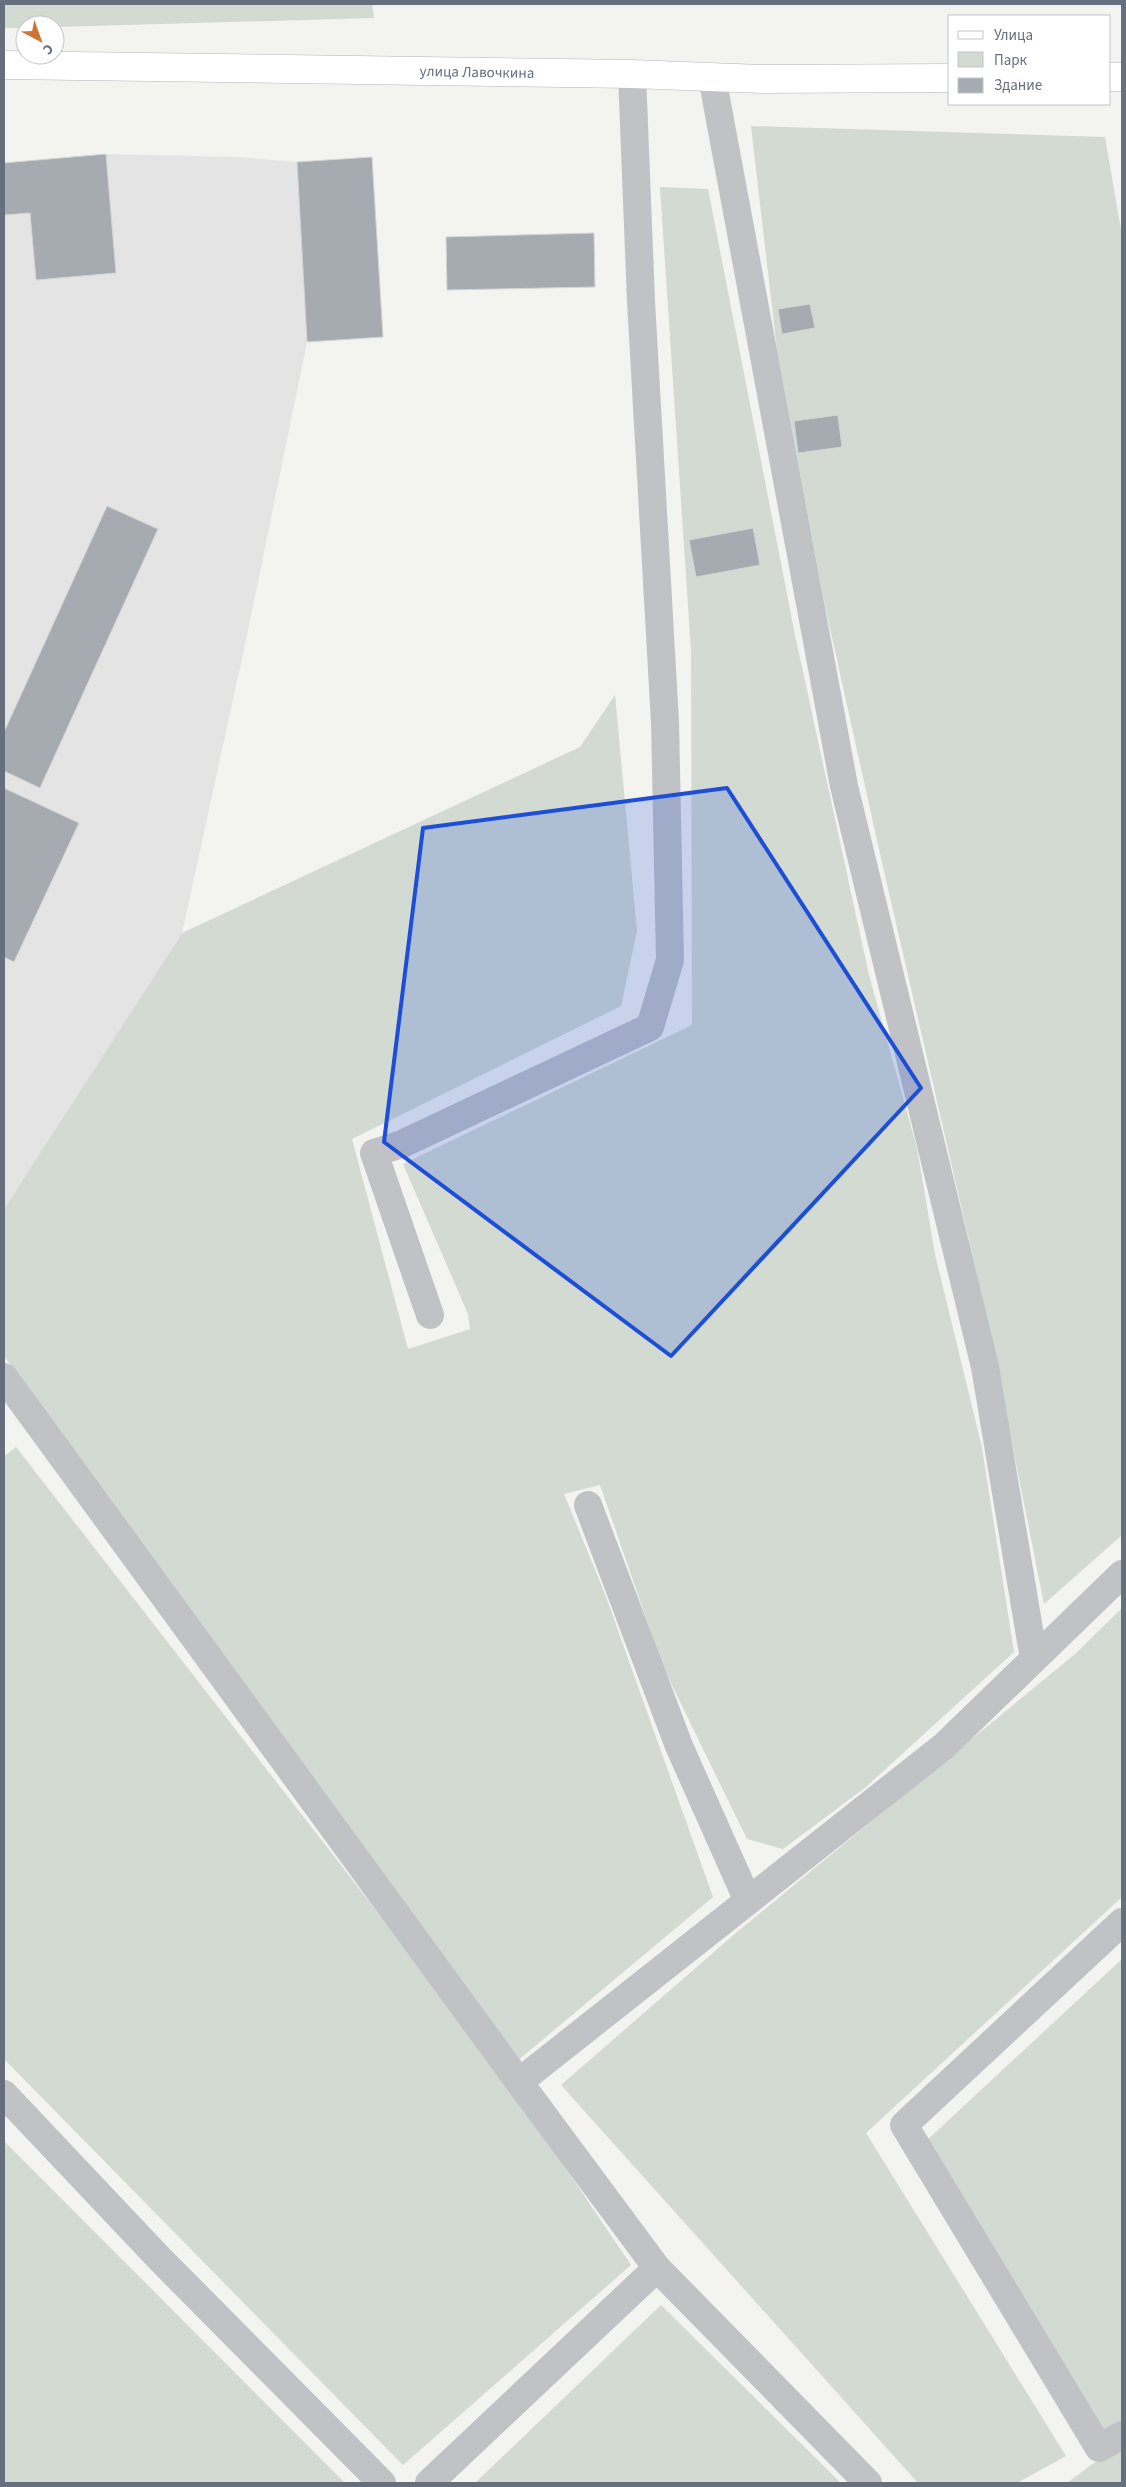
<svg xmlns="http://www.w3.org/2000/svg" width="1126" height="2487" viewBox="0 0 1126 2487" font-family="'Source Sans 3',sans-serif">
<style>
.built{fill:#e3e4e3}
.green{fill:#d3dad2}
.building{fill:#a6abb2;stroke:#d4d5d3}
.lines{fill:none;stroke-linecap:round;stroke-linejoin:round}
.major-casing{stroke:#b3b5b9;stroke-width:29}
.minor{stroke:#c0c2c5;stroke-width:28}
.major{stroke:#fff;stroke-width:28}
.marked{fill:#1d4ed8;fill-opacity:0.2;stroke:#1d4ed8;stroke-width:4;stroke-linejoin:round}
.labels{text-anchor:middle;stroke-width:5;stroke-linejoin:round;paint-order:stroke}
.street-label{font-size:15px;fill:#666f7e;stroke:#fff}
</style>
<rect width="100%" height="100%" fill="#f3f3f0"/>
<path class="built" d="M106,154L237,157L297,162L307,342L246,640L182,933L4,1209V163Z"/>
<path class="green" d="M4,4H372L374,18L55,27V25H25V28H4Z
M751,126L1105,137L1122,236V1535L1044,1604L989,1327L881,858L825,606L777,350Z
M660,187L708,189L795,635L869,975L917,1148L935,1254L982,1448L1014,1652L866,1787L783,1849L747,1839L663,1667L600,1485L564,1494L605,1594L713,1897L516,2062L337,1810L4,1356V1209L182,933L580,747L615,695L637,931L621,1006L352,1139L408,1349L470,1329L468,1314L403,1164L692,1025L691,651Z
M16,1447L494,2062L631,2265L403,2465L4,2059V1456Z
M1122,1608V1897L866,2133L1066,2456L1017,2483H918L561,2085L737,1932L1075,1654Z
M1122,1959V2483H1067L1106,2454L925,2142Z
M4,2141L345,2483H4Z
M661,2305L841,2483H475Z"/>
<path class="building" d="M106,154L116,273L36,280L30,213L4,215V163Z
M372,157L383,337L307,342L297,162Z
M594,233L595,287L447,290L446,237Z
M810,304L815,328L782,334L778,309Z
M838,415L842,447L798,453L794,421Z
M107,506L158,529L40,788L4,771V732Z
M753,528L760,565L696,577L689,540Z
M4,788L79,823L14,962L4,957Z"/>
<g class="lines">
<defs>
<path id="major" d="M4,65L632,74L762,79L950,78
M1110,77H1122"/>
</defs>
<use href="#major" class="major-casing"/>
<path class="minor" d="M712,77L844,786L985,1367L1034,1659
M430,1315L374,1153L402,1144L650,1027L670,960L665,722L641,301L632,74
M4,1377L519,2082L944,1746L1122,1574
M588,1505L679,1746L748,1901
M1122,1922L904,2125L1099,2448L1122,2435
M4,2094L159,2258L382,2483
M657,2268L868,2483
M429,2483L657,2268L519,2082"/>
<use href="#major" class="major"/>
</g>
<path class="marked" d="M727,788L921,1088L671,1356L384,1142L423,828Z"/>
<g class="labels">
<g class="street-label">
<text transform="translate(477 72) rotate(1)" y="5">улица Лавочкина</text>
</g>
</g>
<rect width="1126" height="2487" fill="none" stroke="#666f7e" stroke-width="10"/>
<rect x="948" y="15" width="162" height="90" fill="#ffffff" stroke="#c2c5cb"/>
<rect x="958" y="31" width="25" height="8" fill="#ffffff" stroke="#c2c5cb"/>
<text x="994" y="40" font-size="15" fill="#666f7e">Улица</text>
<rect x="958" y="52" width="25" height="15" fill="#d3dad2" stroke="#c2c5cb"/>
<text x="994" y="65" font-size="15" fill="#666f7e">Парк</text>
<rect x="958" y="78" width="25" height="15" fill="#a6abb2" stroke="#c2c5cb"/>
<text x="994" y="90" font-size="15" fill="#666f7e">Здание</text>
<g transform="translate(40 40) rotate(139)"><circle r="24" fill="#ffffff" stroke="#c2c5cb"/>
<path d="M0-4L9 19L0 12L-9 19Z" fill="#ce7435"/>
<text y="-8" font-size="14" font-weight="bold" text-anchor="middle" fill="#666f7e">С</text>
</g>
</svg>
